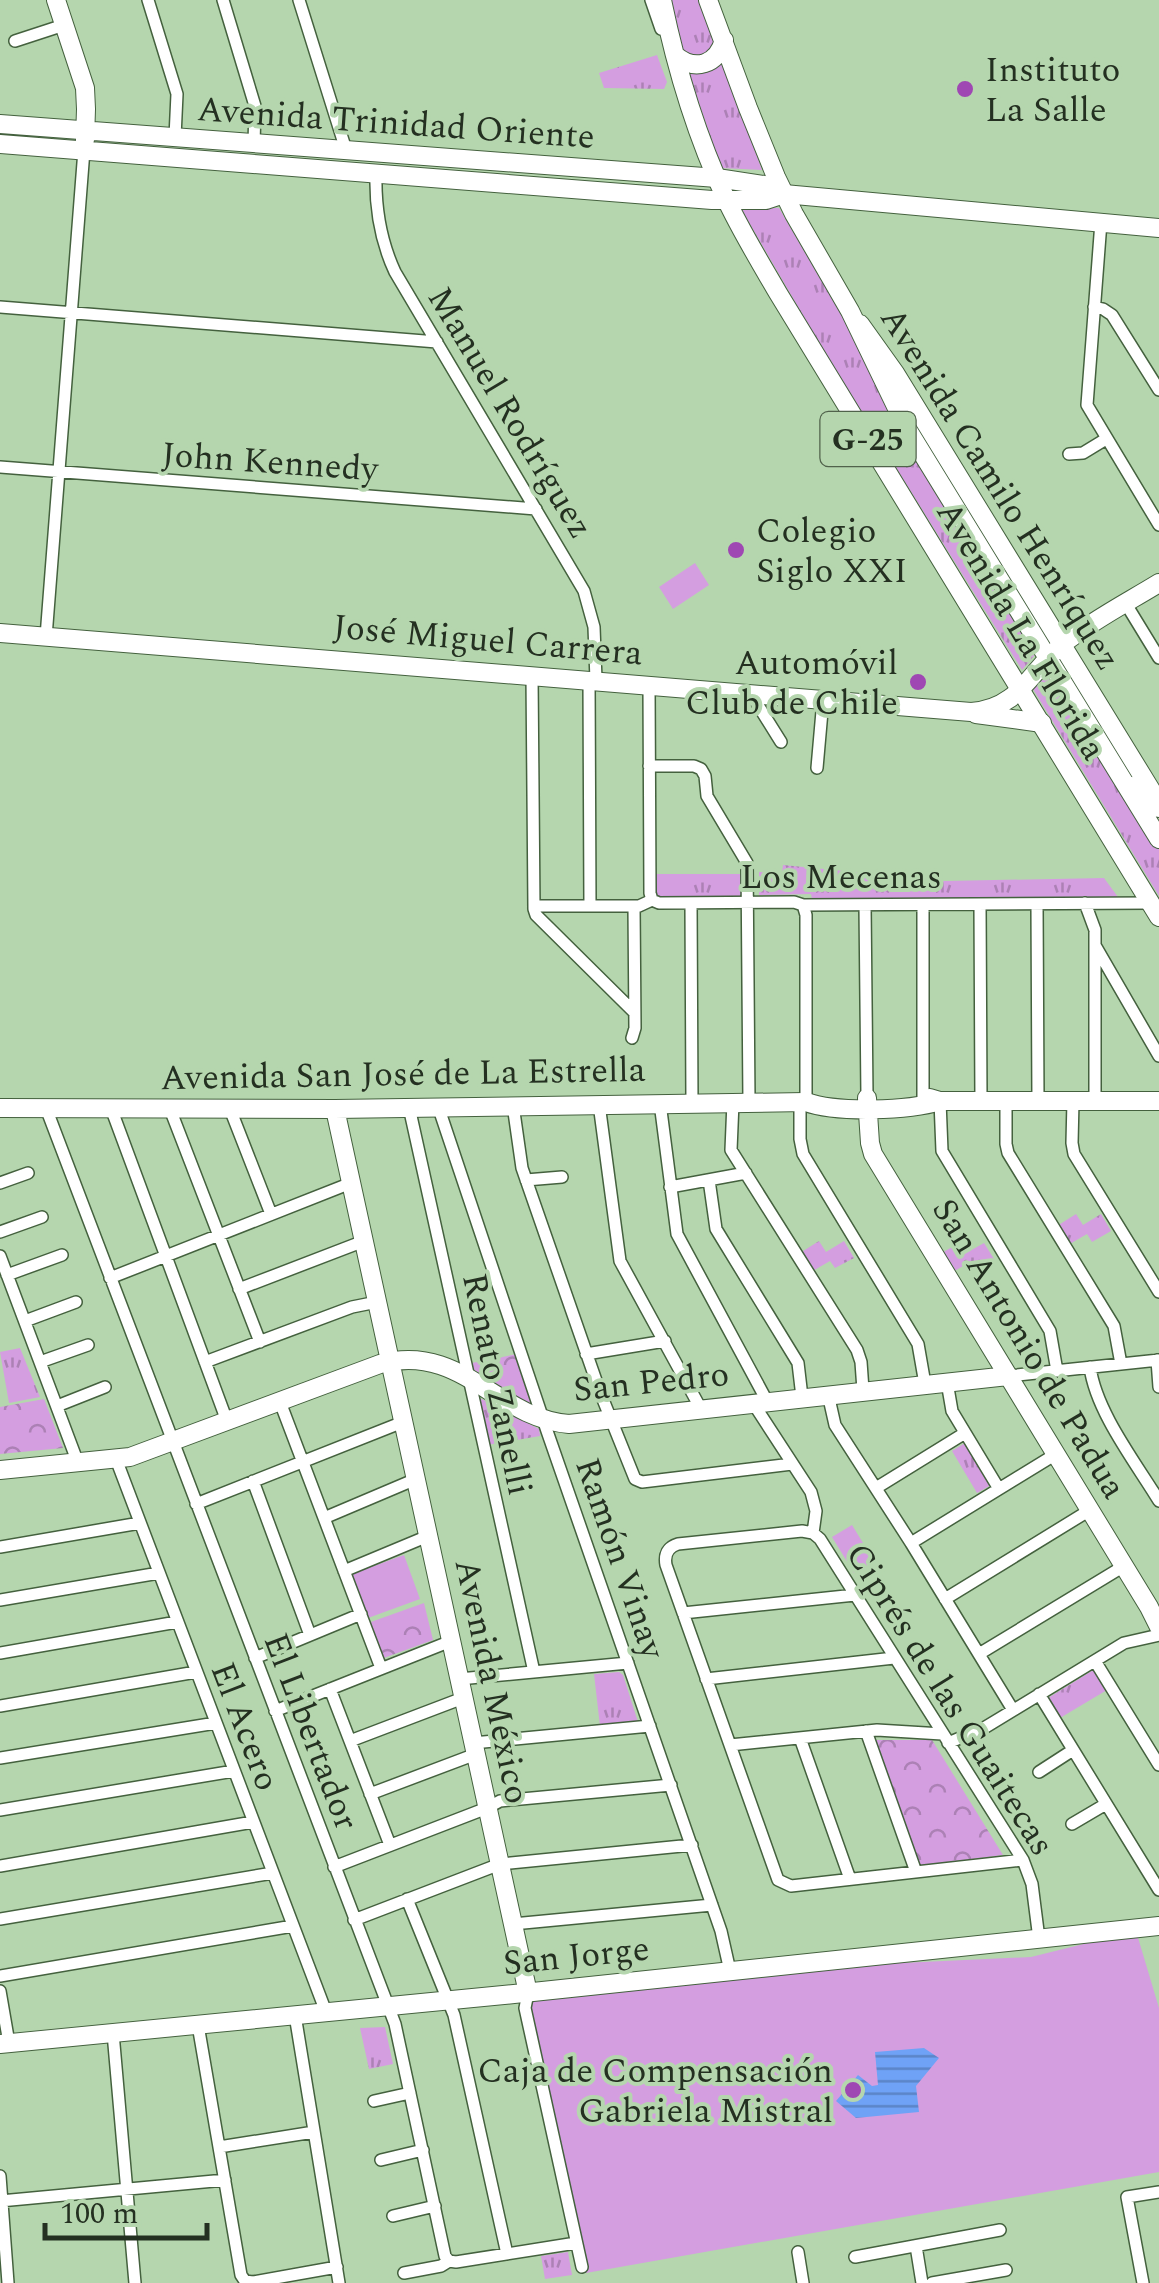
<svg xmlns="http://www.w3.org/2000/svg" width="1159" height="2283" viewBox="0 0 1159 2283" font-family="Spectral,serif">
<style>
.grass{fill:url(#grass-tufts)}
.park{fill:url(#park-crowns)}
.garden{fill:#d49ee0}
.water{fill:url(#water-rules)}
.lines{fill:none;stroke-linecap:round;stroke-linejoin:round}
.street-casing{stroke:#44613e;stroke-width:14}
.secondary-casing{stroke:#44613e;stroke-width:20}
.primary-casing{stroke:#44613e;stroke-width:20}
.street{stroke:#fff;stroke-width:11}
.secondary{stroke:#fff;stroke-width:18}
.primary{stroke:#fff;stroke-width:18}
.poi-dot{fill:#9f47b3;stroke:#b5d6ae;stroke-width:4}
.labels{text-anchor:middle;stroke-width:8;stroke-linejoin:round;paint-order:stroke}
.shield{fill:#b5d6ae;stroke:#50624b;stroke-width:2.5}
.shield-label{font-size:32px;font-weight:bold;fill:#243021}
.poi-label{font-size:35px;fill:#243021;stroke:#b5d6ae;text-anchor:start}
.street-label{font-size:35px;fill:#243021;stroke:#b5d6ae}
</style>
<defs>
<pattern id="grass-tufts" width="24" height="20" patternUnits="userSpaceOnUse" patternTransform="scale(2.5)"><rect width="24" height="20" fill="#d49ee0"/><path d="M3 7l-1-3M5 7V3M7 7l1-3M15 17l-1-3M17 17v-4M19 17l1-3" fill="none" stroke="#ac81b5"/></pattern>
<pattern id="park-crowns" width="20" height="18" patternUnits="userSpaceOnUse" patternTransform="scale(2.5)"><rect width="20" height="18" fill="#d49ee0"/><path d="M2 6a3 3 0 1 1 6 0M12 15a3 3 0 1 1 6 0" fill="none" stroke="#ac81b5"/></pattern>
<pattern id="water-rules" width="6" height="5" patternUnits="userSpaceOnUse" patternTransform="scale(2.5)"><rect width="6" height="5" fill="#6fa2f6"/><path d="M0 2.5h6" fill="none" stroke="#5b84c7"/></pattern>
</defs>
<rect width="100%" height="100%" fill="#b5d6ae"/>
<path class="grass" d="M669,0H700L762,170L721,168L683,56Z
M657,55L667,82L664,89L604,88L599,73Z
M740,207L779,208L1038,651L1022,670L827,357Z
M1050,672L1159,848V896L1033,689Z
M783,865L945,881L1104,878L1118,897L812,899L811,894L759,895V872L782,873Z
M656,874H742V896H656Z
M1076,1214L1083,1225L1101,1214L1111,1231L1092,1242L1087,1234L1068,1245L1057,1226Z
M819,1241L826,1252L844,1241L854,1258L835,1268L830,1261L811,1272L800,1253Z
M959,1243L966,1253L984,1243L994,1259L975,1270L970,1262L951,1273L940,1254Z
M20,1348L40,1397L9,1403L0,1352Z
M476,1396L539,1429L540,1436L487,1445Z
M965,1443L991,1485L977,1493L952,1451Z
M1095,1669L1107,1690L1060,1718L1048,1698Z
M619,1672L623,1675L638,1722L600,1726L594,1674Z
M385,2027L393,2064L369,2069L360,2028Z
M568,2252L572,2275L545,2279L541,2256Z"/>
<path class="park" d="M517,1354L538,1410L473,1369L472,1363Z
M44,1399L63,1448L0,1454V1407Z
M424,1603L433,1640L381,1659L368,1623Z
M874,1740H932L1003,1855L919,1866Z"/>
<path class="garden" d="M695,563L709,585L673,609L659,587Z
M852,1525L874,1561L854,1573L832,1537Z
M404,1555L420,1599L368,1618L352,1574Z
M1136,1931L1159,2008V2172L586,2273L527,2001L837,1966L1031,1957Z"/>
<path class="water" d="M924,2048L939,2058L916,2086L919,2112L856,2118L836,2101L858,2075L872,2086L878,2085L875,2052Z"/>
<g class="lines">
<defs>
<path id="street" d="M148,0L177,94L175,137
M223,0L255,106L254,144
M299,0L346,150
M651,0L661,29
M15,41L64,25
M376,173C375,209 380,240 395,272L584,591L594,627L596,680
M1101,222L1087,405L1159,525
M0,307L437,342
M1094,307L1103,309L1112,315L1159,390
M1069,454L1083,453L1106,439
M0,467L536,509
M1126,604L1159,658
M46,637L84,150
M532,675L534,909L536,915L634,1012
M589,679L590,906
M649,685L650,893L652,900
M751,694L781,742
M649,766H694L701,769L705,776L707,796L747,863L749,1102
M817,768L823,700
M691,903L692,1103
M1085,903L1095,930V1101
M980,904L981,1101
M1037,904L1038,1101
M803,905L806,915V1102
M865,905L867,1096
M923,905V1097
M534,906H639L652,900L659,903L794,902L803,905L1150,903
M1096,947L1159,1056
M632,1038L635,1028L634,906
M940,1101L942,1151L1050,1331L1057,1371
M1006,1101V1144L1008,1153L1114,1326L1121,1364
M1073,1101L1072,1143L1074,1154L1159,1292
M733,1102L731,1150L857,1350L861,1362L863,1390
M800,1102V1139L803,1154L918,1344L925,1384
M660,1103L677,1234L767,1401
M599,1104L620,1261L701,1409
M513,1105L522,1168L600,1392L635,1479L642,1482L792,1464
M438,1106L547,1431L721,1931L730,1971
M409,1107L534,1672
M46,1108L395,2024L445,2256L449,2261
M111,1108L227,1421
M170,1109L260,1342
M230,1109L271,1214
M526,1180L562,1177
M709,1180L716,1229L798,1363L802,1397
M0,1183L28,1173
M670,1187L746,1173
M0,1232L42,1217
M0,1256L78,1463
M7,1275L62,1255
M110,1278L351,1183
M239,1289L364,1241
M25,1321L76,1302
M586,1354L665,1341
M1157,1360L1159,1387
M40,1362L88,1345
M205,1362L352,1307L377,1302
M1090,1367C1096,1412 1136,1463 1159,1501
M1008,1376L1159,1360
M947,1382L952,1411L999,1489
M828,1394L835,1425L911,1543L1013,1710
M280,1402L381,1668
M753,1403L811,1492L816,1511L813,1533
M57,1406L105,1387
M116,1459L326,2012
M253,1481L310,1635
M876,1488L965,1433
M196,1504L403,1422
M324,1518L416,1479
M813,1533L802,1531L678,1544C668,1547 664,1554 666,1565L778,1880L791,1886L1023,1860
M813,1533L820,1539L1023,1860L1032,1884L1039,1939
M911,1543L1056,1454
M0,1547L140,1523
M344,1571L428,1536
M945,1599L1090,1510
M0,1600L159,1573
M683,1613L855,1595
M0,1653L177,1622
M979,1654L1124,1566
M255,1658L361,1614
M1095,1661L1159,1765
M459,1679L628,1663
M706,1679L894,1658
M330,1689L390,1845
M1039,1694L1159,1890
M0,1706L196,1672
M275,1711L451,1641
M866,1731L916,1872
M800,1738L850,1879
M350,1741L463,1698
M473,1743L650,1726
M948,1743L984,1728L1124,1643L1159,1635
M730,1745L877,1730L942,1734
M0,1758L216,1723
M1039,1772L1073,1750
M370,1794L476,1754
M0,1810L234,1771
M1072,1824L1106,1804
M0,1866L253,1822
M334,1867L487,1808L500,1801L671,1785
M407,1899L454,2015L507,2254
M0,1919L273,1873
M354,1920L500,1864L692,1845
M513,1924L712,1905
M0,1976L293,1926
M0,1991L9,2043
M528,1993L525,2008L582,2267
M295,2015L339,2283
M198,2025L241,2275L245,2281
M113,2033L135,2283
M374,2101L410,2093
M219,2147L314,2132
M381,2160L423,2150
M0,2176L8,2283
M0,2201L225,2180
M393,2216L435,2206
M916,2246L922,2283
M798,2252L803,2283
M855,2257L1000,2230
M404,2273L441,2266L449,2261L456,2262L576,2243
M245,2281L253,2282L337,2267
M932,2283L1006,2270
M1143,2283L1127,2197L1159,2192"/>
<path id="secondary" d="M56,0L85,88L86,109L85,140
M0,124L717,178L764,185L784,194L1159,228
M0,144L712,200H766L784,194
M860,324L895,373L1159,803
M0,633L971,712C1020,709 1031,669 1064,643C1093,620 1128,602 1159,583
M976,714L1042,723
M867,1098L870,1143L873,1154L1149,1607L1159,1627
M930,1098L940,1101H1159
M0,1108L335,1109L806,1102C836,1113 909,1111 940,1101
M335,1109L528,1993
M0,1470L130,1457L380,1364C461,1342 496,1418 569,1424L1008,1376
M0,2044L514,1994L1159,1926"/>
<path id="primary" d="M662,0C676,68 696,135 726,199C741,231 760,262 778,293L1159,917
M708,0L748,108L776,177L794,214L850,311L906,427L1159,839
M675,55C695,72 717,65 724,40
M1132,786L1159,808"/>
</defs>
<use href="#street" class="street-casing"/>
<use href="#secondary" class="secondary-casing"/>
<use href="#primary" class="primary-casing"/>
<use href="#street" class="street"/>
<use href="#secondary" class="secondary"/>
<use href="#primary" class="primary"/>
</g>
<g class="poi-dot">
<circle cx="965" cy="89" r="10"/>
<circle cx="736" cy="550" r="10"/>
<circle cx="918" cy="682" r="10"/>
<circle cx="853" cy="2090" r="10"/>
</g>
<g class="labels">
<rect class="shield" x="820.5" y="412" width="95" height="54" rx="8"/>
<g class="shield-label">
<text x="868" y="450">G-25</text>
</g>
<g class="poi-label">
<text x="985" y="81">Instituto<tspan x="985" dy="40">La Salle</tspan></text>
<text x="756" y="542">Colegio<tspan x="756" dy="40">Siglo XXI</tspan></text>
<text x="898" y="674" text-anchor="end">Automóvil<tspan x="898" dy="40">Club de Chile</tspan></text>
<text x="833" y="2082" text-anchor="end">Caja de Compensación<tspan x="833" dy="40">Gabriela Mistral</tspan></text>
</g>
<g class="street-label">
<text transform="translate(396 122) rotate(4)" y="12">Avenida Trinidad Oriente</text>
<text transform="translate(511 412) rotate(59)" y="12">Manuel Rodríguez</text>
<text transform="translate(270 461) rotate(4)" y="12">John Kennedy</text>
<text transform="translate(1001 488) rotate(58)" y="12">Avenida Camilo Henríquez</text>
<text transform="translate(1022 630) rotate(59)" y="12">Avenida La Florida</text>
<text transform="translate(488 639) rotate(5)" y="12">José Miguel Carrera</text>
<text x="841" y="888">Los Mecenas</text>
<text transform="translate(403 1073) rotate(-1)" y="12">Avenida San José de La Estrella</text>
<text transform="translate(1030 1348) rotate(59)" y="12">San Antonio de Padua</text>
<text transform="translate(651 1381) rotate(-6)" y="12">San Pedro</text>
<text transform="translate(498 1384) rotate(78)" y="12">Renato Zanelli</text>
<text transform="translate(621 1558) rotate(71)" y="12">Ramón Vinay</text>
<text transform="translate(493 1681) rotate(78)" y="12">Avenida México</text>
<text transform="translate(951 1699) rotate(58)" y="12">Ciprés de las Guaitecas</text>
<text transform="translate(246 1726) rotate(69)" y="12">El Acero</text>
<text transform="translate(312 1731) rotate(69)" y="12">El Libertador</text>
<text transform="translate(576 1955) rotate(-6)" y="12">San Jorge</text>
</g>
</g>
<path d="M45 2223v15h162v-15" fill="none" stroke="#243021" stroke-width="5"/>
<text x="60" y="2223" font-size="30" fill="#243021" stroke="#b5d6ae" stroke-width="8" paint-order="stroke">100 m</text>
</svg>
